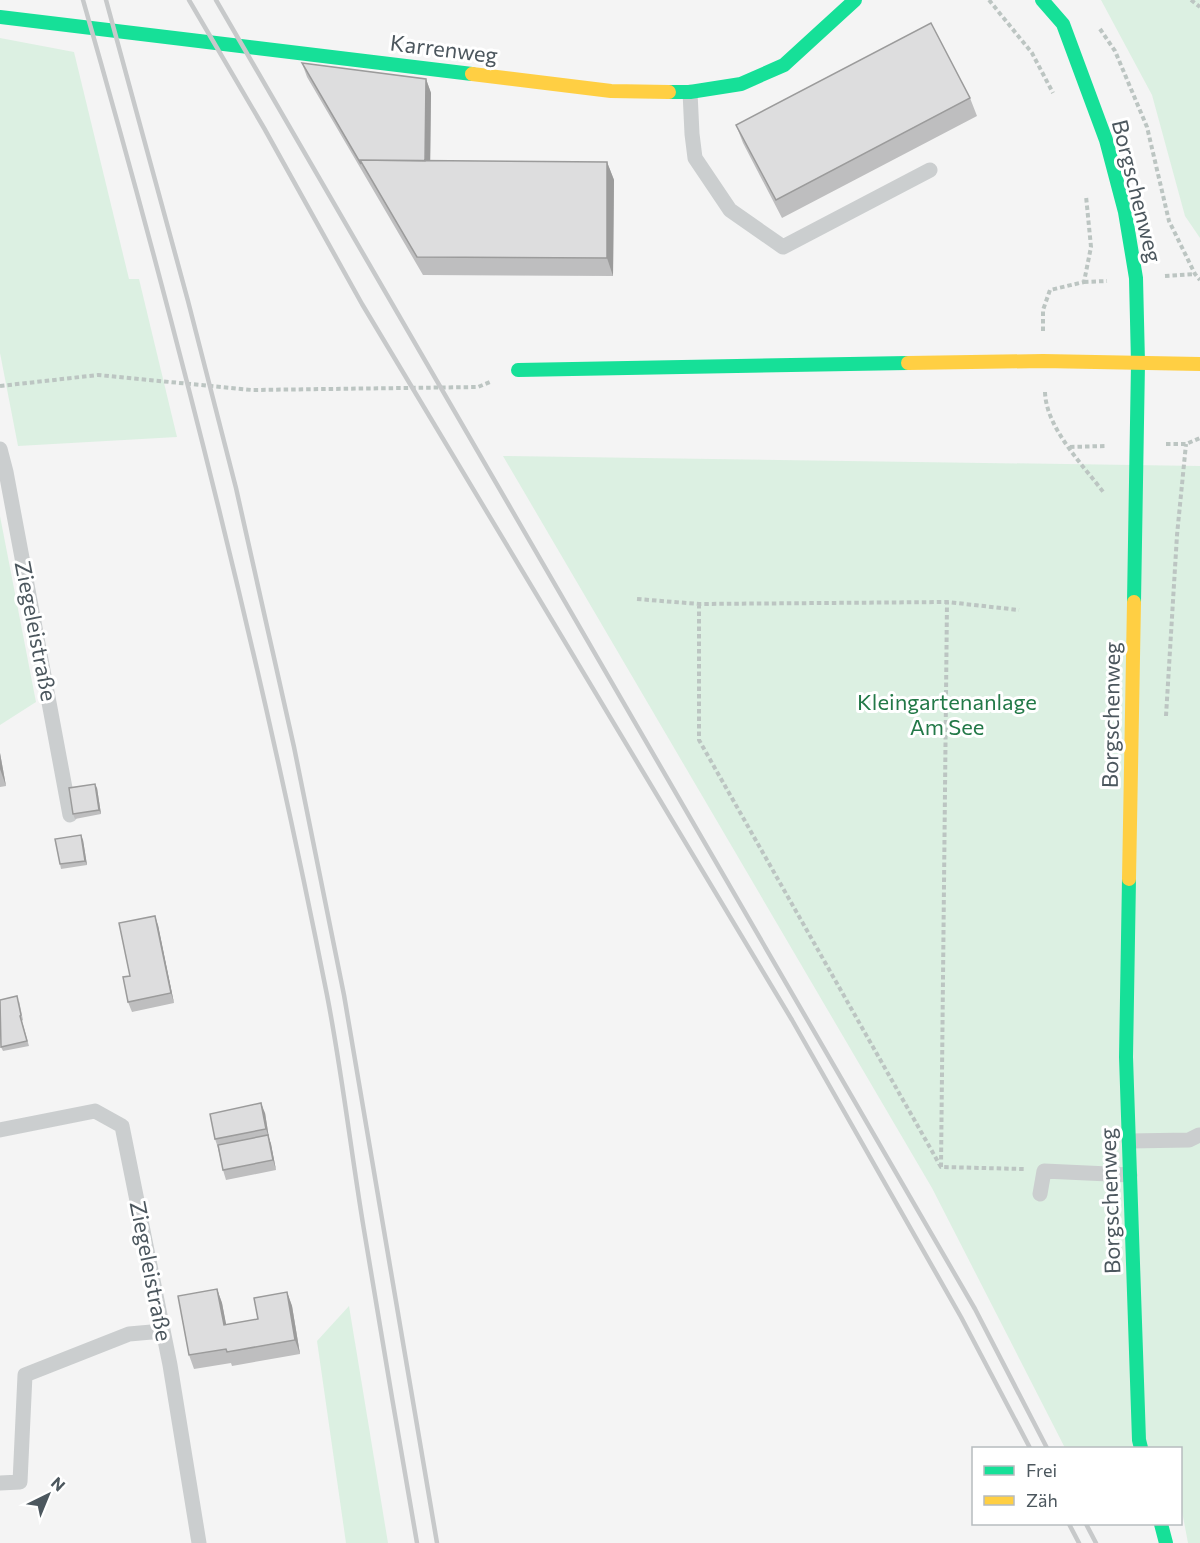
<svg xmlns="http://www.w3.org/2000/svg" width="1200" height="1543" viewBox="0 0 1200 1543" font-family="Commissioner,sans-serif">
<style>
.green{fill:#dcf0e2}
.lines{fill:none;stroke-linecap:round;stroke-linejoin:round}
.path{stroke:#bcc5c2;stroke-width:4;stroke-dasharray:4.5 3;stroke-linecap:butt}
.lane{stroke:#cbcecf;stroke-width:15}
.fast{stroke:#16e098;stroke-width:14}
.slow{stroke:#ffcf43;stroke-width:14}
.rail{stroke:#c7c9ca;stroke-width:4.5}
.wall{fill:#bebebf}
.shaded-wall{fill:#9b9b9b}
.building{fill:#ddddde;stroke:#9b9b9b;stroke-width:1.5}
.labels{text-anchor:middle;stroke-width:6;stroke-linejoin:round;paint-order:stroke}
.street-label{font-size:22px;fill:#4c575e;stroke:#fff}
.park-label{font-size:22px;fill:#237948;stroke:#fff}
</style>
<rect width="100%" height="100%" fill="#f4f4f4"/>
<path class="green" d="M1101,0H1200V238L1185,216L1152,95Z
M0,38L74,52L129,279H139L177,437L18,446L0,353Z
M503,456L1200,466V1543H1188L1181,1506L1180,1448H1065L932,1188Z
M0,516L36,702L0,725Z
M349,1306L388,1543H346L317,1341Z"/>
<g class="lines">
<path class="path" d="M989,0L1032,53L1053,93
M1191,0L1200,7
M1100,29L1115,51L1147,127L1169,221L1195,274L1200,280
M1165,276L1195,274
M1084,282L1107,281
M1043,331V310L1050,290L1084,282L1091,247L1086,196
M0,386L98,375L252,390L478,387L490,382
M1045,392C1046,428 1083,465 1104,493
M1166,444H1186L1200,438
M1070,447L1105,446
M637,599L699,604L947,602L1019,610
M699,604V740L941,1167L1024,1169
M1166,716L1177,535L1186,444
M941,1167L947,602"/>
<path class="lane" d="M690,92L692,134L695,158L730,210L783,247L930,170
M0,449L6,472L70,815
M0,1130L95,1111L122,1126L170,1365L199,1543
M1129,1141L1189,1140L1199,1135
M1040,1194L1044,1171L1130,1175
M0,1483L20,1482L25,1375L129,1334L163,1331"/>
<path class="fast" d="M1042,0L1063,24L1106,140L1125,212L1136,278L1138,363L1134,602
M0,17L472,74
M669,92H690L741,84L784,65L855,0
M518,370L908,363
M1129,879L1126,1057L1139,1440L1141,1448
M1161,1524L1166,1543"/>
<path class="slow" d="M472,74L611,91L669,92
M908,363L1043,361L1200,364
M1129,879L1134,602"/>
<path class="rail" d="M83,0C177,328 261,660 327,995C342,1072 351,1152 364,1230C381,1334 399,1439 417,1543
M106,0L188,301L236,488L294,747L344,995L437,1543
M189,0L264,128L362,304L792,1020L961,1317L1030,1448
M216,0L975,1309L1047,1448
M1069,1524L1079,1543
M1086,1524L1096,1543"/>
</g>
<path class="wall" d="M302,63L426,79L431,93L430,161L607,162L614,180L613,276L423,275L307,77Z
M970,98L977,116L782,218L743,143L736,125Z
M0,753L6,786L0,787Z
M97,788L101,814L75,819L73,814Z
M83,840L87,865L61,869L60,864Z
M158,925L174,1003L132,1012L128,1002L130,976Z
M19,1001L23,1020L22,1021L29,1046L3,1051L1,1047Z
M265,1113L269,1138L271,1144L276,1170L226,1180L223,1170L218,1148L215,1139Z
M217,1289L222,1303L226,1325L258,1319L287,1292L292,1306L300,1354L232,1366L231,1363L194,1369L189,1355Z"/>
<path class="shaded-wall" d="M426,79L431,93L430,179L425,165Z
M607,162L614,180L613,276L607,258Z
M0,753L6,786L0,769Z
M95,784L97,788L101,814L99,810Z
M81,835L83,840L87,865L85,861Z
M155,916L158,925L174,1003L171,993Z
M261,1103L265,1113L269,1138L266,1129Z
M268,1135L271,1144L276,1170L273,1160Z
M217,1289L222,1303L229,1339L224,1325Z
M287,1292L292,1306L300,1354L295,1340Z"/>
<path class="building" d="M931,23L970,98L776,200L736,125Z
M302,63L426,79L425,161L360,160L361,164Z
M360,160L607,162V258L417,257Z
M95,784L99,810L73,814L69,788Z
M81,835L85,861L60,864L55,839Z
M155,916L171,993L128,1002L123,977L130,976L119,923Z
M17,996L21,1015L20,1016L27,1041L1,1047L0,1000Z
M261,1103L266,1129L215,1139L210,1114Z
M268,1135L273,1160L223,1170L218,1145Z
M217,1289L224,1325L258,1319L254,1298L287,1292L295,1340L227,1352L226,1349L189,1355L178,1296Z"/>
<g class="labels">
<g class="street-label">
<text transform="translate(444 49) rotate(7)" y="8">Karrenweg</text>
<text transform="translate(1137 191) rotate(76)" y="8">Borgschenweg</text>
<text transform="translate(36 631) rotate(79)" y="8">Ziegeleistraße</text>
<text transform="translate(1111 715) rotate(-89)" y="8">Borgschenweg</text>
<text transform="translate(1110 1201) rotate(-92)" y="8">Borgschenweg</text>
<text transform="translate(151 1271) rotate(79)" y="8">Ziegeleistraße</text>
</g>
<g class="park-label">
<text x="947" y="710">Kleingartenanlage<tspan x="947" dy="25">Am See</tspan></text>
</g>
</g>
<rect x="972" y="1447" width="210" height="78" fill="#ffffff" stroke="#b7bcbf" stroke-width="1.5"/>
<rect x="984" y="1466" width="30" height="9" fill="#16e098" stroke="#b7bcbf" stroke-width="1.5"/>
<text x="1026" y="1477" font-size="18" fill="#4c575e">Frei</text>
<rect x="984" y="1496" width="30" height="9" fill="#ffcf43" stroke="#b7bcbf" stroke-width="1.5"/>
<text x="1026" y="1507" font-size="18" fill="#4c575e">Zäh</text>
<g transform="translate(48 1495) rotate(43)" stroke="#ffffff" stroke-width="4.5" paint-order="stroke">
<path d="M0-4.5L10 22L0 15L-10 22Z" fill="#4c575e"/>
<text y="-9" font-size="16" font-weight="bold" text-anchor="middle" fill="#4c575e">N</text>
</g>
</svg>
